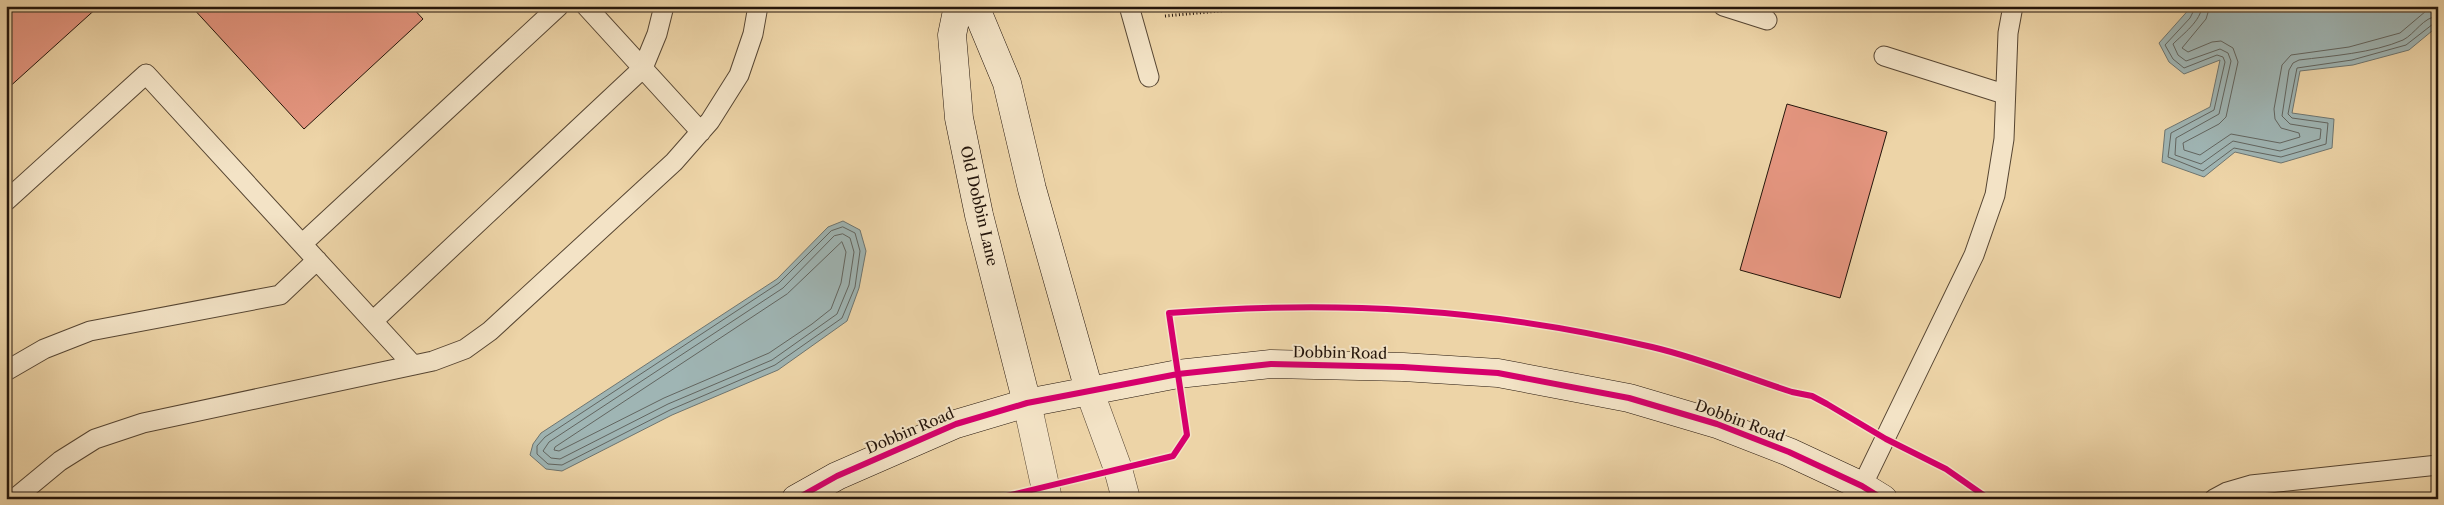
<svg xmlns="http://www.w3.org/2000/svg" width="2444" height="505" viewBox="0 0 2444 505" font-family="'Libre Caslon Text',serif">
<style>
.water{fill:#9fb5b4;stroke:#6e7570}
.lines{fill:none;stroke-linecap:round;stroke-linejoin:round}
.shore{stroke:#626560;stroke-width:1}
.building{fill:#e4957f;stroke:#24150b}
.lane-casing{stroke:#564532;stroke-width:21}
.street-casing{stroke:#564532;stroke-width:29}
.secondary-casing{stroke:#24150b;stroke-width:29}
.path{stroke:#24150b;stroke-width:3;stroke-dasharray:1 2.5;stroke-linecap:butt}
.lane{stroke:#f3e3c6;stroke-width:19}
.street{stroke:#f3e3c6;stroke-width:28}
.secondary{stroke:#f3e3c6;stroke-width:28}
.cycleway-casing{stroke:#f3e3c6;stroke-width:9}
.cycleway{stroke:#d6006c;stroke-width:6}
.labels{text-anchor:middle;stroke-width:4;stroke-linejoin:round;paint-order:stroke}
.street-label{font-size:15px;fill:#24150b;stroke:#f3e3c6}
</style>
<rect width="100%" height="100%" fill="#edd4a7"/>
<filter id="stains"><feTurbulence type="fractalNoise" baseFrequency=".004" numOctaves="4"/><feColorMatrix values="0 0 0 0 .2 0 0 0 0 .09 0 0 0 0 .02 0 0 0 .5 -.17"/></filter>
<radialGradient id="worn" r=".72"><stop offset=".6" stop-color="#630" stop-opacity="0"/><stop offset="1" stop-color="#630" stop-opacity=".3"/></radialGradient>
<path class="water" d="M2192,6H2438V26L2409,50L2353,65L2300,71L2292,113L2334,119L2332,148L2281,163L2235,152L2204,177L2162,162L2165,130L2210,107L2220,60L2184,74L2169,62L2159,43Z
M843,221L860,230L866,251L859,288L847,321L778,370L672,415L562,471L546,469L530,455L533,444L541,433L777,279L828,227Z"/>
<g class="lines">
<path class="shore" d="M2196,6L2190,18L2165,45L2173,59L2184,68L2217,55L2223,57L2225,62L2214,110L2171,133L2168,157L2203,171L2234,148L2281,157L2326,144L2328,123L2292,118L2288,114L2297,68L2352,60L2406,45L2433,24L2438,22
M2202,6C2201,21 2183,34 2173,44L2178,55L2186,61L2220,49L2228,53L2231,61L2219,114L2176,138L2175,155L2201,164L2233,141L2280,151L2320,139L2321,129L2290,124L2282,116L2289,70L2293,63L2299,60C2331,56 2373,53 2403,40C2415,34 2423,17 2438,16
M2210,6L2206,19L2182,48L2188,52L2212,42L2221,41L2233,48L2238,62L2226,117L2219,124L2183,143L2184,150L2200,155L2231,134L2280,143L2300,137L2299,133L2281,128L2275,119L2274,109L2282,65L2291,55L2349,47L2400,33L2426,11L2438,9
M843,227L855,233L860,251L855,287L842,318L775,365L670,410L562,465L548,464L537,454V446L545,437L779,283L831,231Z
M843,234L850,238L854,252L849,285L837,314L772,360L668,404L560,459L551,458L543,451L549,442L783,288L834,236Z
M842,242L846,252L841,283L831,309L812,324L769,353L664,398L559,451L554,450L555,447L787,294Z"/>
</g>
<path class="building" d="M6,6H99L6,90Z
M191,6H411L423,19L304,129Z
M1787,104L1887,132L1840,298L1740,270Z"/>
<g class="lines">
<defs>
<path id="lane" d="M586,6L701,132
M1129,6L1149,77
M1723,6L1767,20
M1884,56L2004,94
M6,201L146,74L413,365
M302,244L559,6
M373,321L643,68L657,34L664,6
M6,371L44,349L90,331L280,295L317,260
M1862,486L1974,255L1995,195L2004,139L2008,33L2013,6
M14,499L60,461L95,439L143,423L433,361L465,349L490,331L674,162L710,121L739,75L753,34L758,6
M2214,499L2227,492L2251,485L2438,465"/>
<path id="street" d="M1089,390L1118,469L1126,499
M1027,403L1048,499"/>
<path id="secondary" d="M958,6L952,35L959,118L979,215L1027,403
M975,6L1007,83L1032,189L1089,390
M796,499L837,476L956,424L1027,403L1178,374L1271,364L1403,367L1498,373L1629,398L1717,424L1789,452L1862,486L1883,499"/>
</defs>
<use href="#lane" class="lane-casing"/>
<use href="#street" class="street-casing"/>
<use href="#secondary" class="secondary-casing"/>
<path class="path" d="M1165,16L1274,6"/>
<use href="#lane" class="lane"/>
<use href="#street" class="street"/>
<use href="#secondary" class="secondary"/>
<defs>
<path id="cycleway" d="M796,499L837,476L956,424L1027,403L1178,374L1271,364L1403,367L1498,373L1629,398L1717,424L1789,452L1862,486L1883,499
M994,499L1173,456L1187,435L1169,313C1336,300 1488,308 1652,347C1699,358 1746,377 1792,392L1812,396L1827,404L1886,439L1946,469L1989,499"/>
</defs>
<use href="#cycleway" class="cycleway-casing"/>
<use href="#cycleway" class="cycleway"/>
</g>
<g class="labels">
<g class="street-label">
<text transform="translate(979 206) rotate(77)" y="5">Old Dobbin Lane</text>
<text transform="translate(1340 353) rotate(1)" y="5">Dobbin Road</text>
<text transform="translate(1740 421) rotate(20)" y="5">Dobbin Road</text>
<text transform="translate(910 431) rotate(-23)" y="5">Dobbin Road</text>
</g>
</g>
<rect width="2444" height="505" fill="none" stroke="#edd4a7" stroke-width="25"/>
<rect x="8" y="8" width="2429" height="490" fill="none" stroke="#24150b" stroke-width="2.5"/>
<rect x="12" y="12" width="2419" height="480" fill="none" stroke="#24150b"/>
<rect width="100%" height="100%" filter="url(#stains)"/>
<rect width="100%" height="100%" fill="url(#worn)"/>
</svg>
